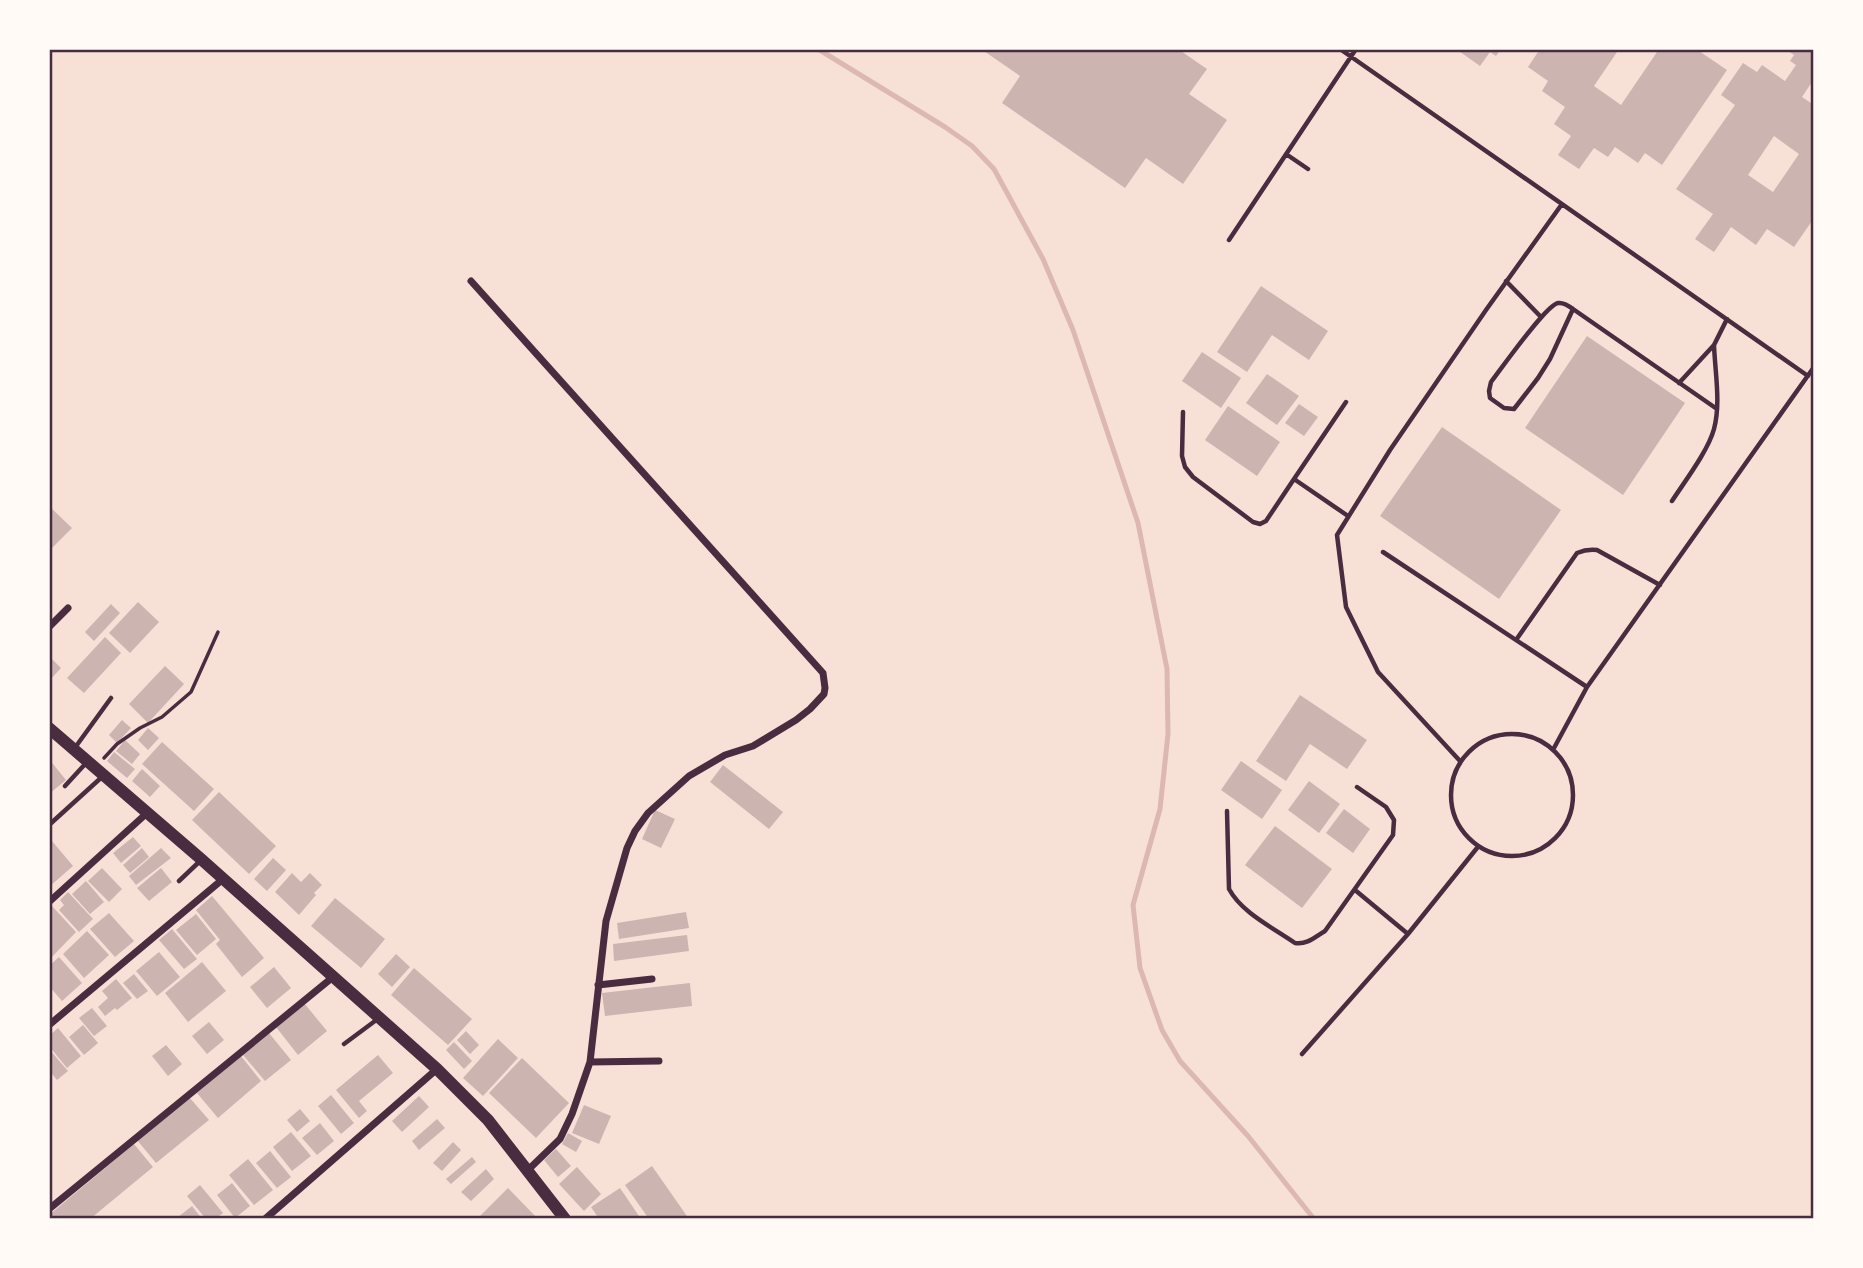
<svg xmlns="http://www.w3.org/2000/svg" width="1863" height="1268" viewBox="0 0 1863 1268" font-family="'IBM Plex Sans',sans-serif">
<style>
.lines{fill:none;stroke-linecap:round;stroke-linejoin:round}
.stream{stroke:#dcb8b0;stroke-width:5}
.building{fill:#ccb4b1;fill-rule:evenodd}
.path{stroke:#4a2c40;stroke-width:3.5}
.service{stroke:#4a2c40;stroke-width:4.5}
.minor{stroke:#4a2c40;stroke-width:7}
.secondary{stroke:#4a2c40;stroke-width:12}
.neatline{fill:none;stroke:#4a2c40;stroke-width:2.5}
</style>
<rect width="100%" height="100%" fill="#f7e1d7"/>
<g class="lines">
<path class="stream" d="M818,49L945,127L972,146L994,169L1043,259L1073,330L1138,523L1167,669L1168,734L1160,809L1133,905L1140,968L1162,1030L1180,1061L1248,1136L1314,1219"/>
</g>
<path class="building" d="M981,49H1178L1207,69L1189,94L1227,120L1183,184L1146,158L1125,188L1002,103L1020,76Z
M1456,49H1501L1496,56L1490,52L1480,66Z
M1540,49H1619L1594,86L1621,105L1657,52L1653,49H1696L1727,70L1662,165L1645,153L1638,163L1615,147L1608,157L1594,148L1579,169L1558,155L1571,136L1554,124L1565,107L1542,91L1548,81L1528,67Z
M1785,49H1814V79L1802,97L1814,105V218L1794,247L1767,229L1756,245L1731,227L1714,252L1695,239L1713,214L1676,189L1735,105L1721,95L1743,63L1757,72L1762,65L1785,81L1796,65L1790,61L1794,55ZM1774,136L1799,154L1773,192L1748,175Z
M1261,286L1328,331L1309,360L1272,335L1247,372L1217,352Z
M1587,336L1685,403L1623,495L1525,428Z
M1202,352L1241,378L1221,408L1182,381Z
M1267,374L1299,396L1277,425L1246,403Z
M1299,404L1318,417L1304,436L1285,423Z
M1228,406L1280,442L1257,476L1205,440Z
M1442,427L1561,510L1499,599L1380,516Z
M49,506L72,528L52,548L49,545Z
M138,602L159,622L130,653L109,633Z
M111,604L120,613L94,641L85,632Z
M105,637L121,653L84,693L67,678Z
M49,656L61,668L49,681Z
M165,666L184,684L148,723L129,704Z
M1300,695L1367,740L1347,769L1310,744L1286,781L1256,761Z
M122,720L131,728L117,743L109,735Z
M148,728L159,738L148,750L138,740Z
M125,740L140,754L132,764L116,751Z
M162,742L214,789L194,811L142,764Z
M114,752L135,769L127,778L107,761Z
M49,759L66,780L49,794Z
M1241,761L1282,790L1262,819L1221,790Z
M723,765L783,812L769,829L710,782Z
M142,769L160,786L150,797L132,781Z
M1309,781L1340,804L1319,833L1288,810Z
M219,792L276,846L249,874L192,820Z
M1344,809L1370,829L1353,853L1326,833Z
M655,810L675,819L661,848L642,839Z
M1275,826L1332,869L1302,908L1245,865Z
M133,837L141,846L121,863L113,853Z
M52,841L73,866L49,887V843Z
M142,848L149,857L130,873L123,865Z
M161,848L171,858L136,885L129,876Z
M273,858L286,870L267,891L254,879Z
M102,868L122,889L109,902L88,881Z
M161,868L172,882L149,901L137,888Z
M292,873L301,882L310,873L322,885L314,893L316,895L299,915L275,892Z
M86,881L104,902L90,914L72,894Z
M68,892L93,919L79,932L59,910L64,905L60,900Z
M212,896L264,958L242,977L216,944L220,940L196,910Z
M335,898L385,939L361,968L311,926Z
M52,906L76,932L49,960V908Z
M686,912L689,928L619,939L617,923Z
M109,913L134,941L115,957L90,929Z
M196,914L216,939L197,955L176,930Z
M172,929L197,959L184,969L159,940Z
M87,931L109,955L84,978L63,954Z
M687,935L689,951L614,961L613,944Z
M159,952L180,977L157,996L136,971Z
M396,954L410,967L392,987L378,974Z
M59,957L82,983L62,1001L49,986V966Z
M202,962L226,991L188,1022L165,993Z
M274,967L291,988L267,1008L250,987Z
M414,968L472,1019L448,1045L391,995Z
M134,974L148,991L137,999L123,983Z
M116,979L132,998L117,1010L115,1008L105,1016L98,1007L108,998L102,991Z
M690,983L692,1006L605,1016L602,993Z
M304,1003L327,1031L298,1055L276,1027Z
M92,1008L107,1026L94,1036L79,1018Z
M209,1022L224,1040L207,1054L192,1036Z
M83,1025L98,1043L84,1055L69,1037Z
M58,1028L81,1056L67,1068L49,1046V1036Z
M466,1031L479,1045L470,1054L457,1040Z
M269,1033L291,1060L265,1081L243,1055Z
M498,1039L518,1058L483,1096L463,1078Z
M454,1042L472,1061L464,1069L446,1050Z
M166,1045L182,1064L168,1076L152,1056Z
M49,1049L68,1071L57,1080L49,1070Z
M378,1055L393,1073L359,1101L367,1111L359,1118L336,1090Z
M241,1056L261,1081L218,1118L197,1093Z
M522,1058L569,1103L536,1138L489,1093Z
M331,1095L354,1123L341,1134L318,1106Z
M419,1096L429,1107L402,1132L392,1121Z
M189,1097L209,1120L156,1163L137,1140Z
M584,1105L611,1116L599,1144L572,1133Z
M300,1109L310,1121L297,1132L287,1120Z
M437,1119L445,1128L419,1150L412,1141Z
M320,1123L334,1141L317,1155L302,1138Z
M291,1132L311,1156L292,1171L273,1147Z
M568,1133L582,1141L576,1152L562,1144Z
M453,1142L461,1150L442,1171L433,1163Z
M134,1144L153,1167L90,1219H49V1215Z
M556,1149L571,1166L558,1177L544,1160Z
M270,1151L291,1177L277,1188L256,1163Z
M472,1157L476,1162L451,1184L446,1179Z
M248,1159L273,1190L254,1205L229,1175Z
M652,1166L689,1219H649L625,1185Z
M577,1167L601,1194L584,1211L559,1184Z
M486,1169L494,1179L471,1201L461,1192Z
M232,1183L250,1206L235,1218L217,1195Z
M200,1185L223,1213L215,1219H206L187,1196Z
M508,1188L538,1219H477Z
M620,1188L641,1219H599L591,1207Z
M192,1206L202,1219H180L178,1217Z"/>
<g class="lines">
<path class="path" d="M104,758L117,744L140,728L162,717L191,692L218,632"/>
<path class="service" d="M1340,49L1808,376
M1286,154L1308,169
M1229,240L1356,49
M1506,281L1541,317
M1573,309L1550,359L1538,378L1514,409L1504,408L1490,398L1489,391L1491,382C1501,369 1546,305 1558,303C1564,302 1569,306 1573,309L1717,409
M1679,383L1714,345L1727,319
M1183,412L1182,456L1185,467L1193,477L1253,522L1260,524L1266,521L1294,479L1348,516
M1294,479L1346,402
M1672,501C1685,481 1708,451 1714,429C1721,403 1715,372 1714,345
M1383,552L1587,687
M1516,640L1577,553C1584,550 1589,549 1597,550L1660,585
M1451 795a61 61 0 1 1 122 0a61 61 0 1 1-122 0Z
M1554,748L1587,687L1814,367
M74,749L111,698
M1460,761L1378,672L1346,607L1337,535L1390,450L1486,310L1562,204
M65,786L87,762
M1227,811L1229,889C1242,913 1272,927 1295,943C1307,945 1315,937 1325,931L1393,835L1394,820L1386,807L1357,787
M49,825L103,776
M179,881L199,862
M1355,890L1408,934
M344,1044L379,1018
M1302,1054L1408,934L1477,848"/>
<path class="minor" d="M471,281L823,673L825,688L824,694L810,709L796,720L753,746L725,755L689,776L648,813L635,831L627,848L606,921L590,1062L572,1114L560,1139L528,1170
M49,627L68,608
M49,902L147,813
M598,985L652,979
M49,1025L223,879
M590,1062L659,1061
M49,1209L333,977
M265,1219L437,1069"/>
<path class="secondary" d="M49,728L201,859L437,1069L488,1120L565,1219"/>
</g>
<rect width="1863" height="1268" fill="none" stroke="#fffaf5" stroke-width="102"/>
<rect x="51" y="51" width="1761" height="1166" class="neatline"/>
</svg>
